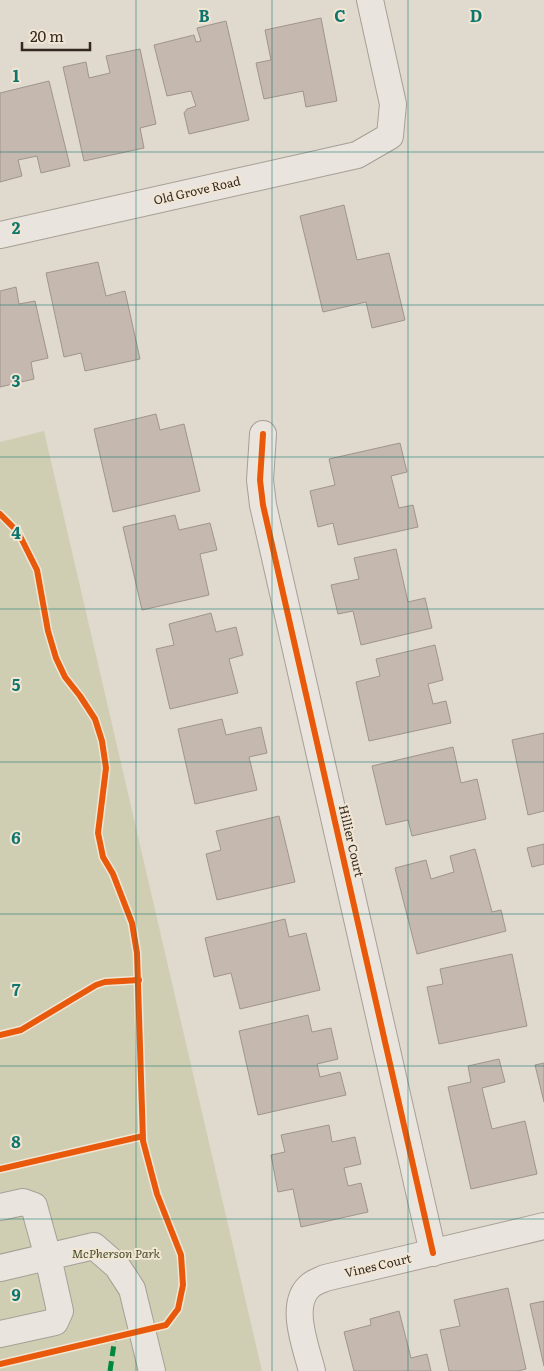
<svg xmlns="http://www.w3.org/2000/svg" width="544" height="1371" viewBox="0 0 544 1371" font-family="Literata,serif">
<style>
.green{fill:#d0ceb2}
.building{fill:#c4b8af;stroke:#a0958e}
.lines{fill:none;stroke-linecap:round;stroke-linejoin:round}
.minor-casing{stroke:#a69f96;stroke-width:28}
.minor{stroke:#e9e5de;stroke-width:26}
.quiet{stroke:#00873e;stroke-width:5;stroke-dasharray:10 5;stroke-linecap:butt}
.cycleway-casing{stroke:#f1e6d4;stroke-width:9}
.cycleway{stroke:#e8590c;stroke-width:6}
.grid{fill:none;stroke:#0f766e;stroke-width:1;stroke-opacity:0.55}
.labels{text-anchor:middle;stroke-width:4;stroke-linejoin:round;paint-order:stroke}
.street-label{font-size:12px;fill:#332720;stroke:#f1e6d4}
.park-label{font-size:12px;font-style:italic;fill:#474d29;stroke:#f1e6d4}
.grid-label{font-size:16px;text-anchor:middle;font-weight:bold;fill:#0f766e;stroke:#f1e6d4;stroke-width:4;stroke-linejoin:round;paint-order:stroke}
</style>
<rect width="100%" height="100%" fill="#e0d9ce"/>
<path class="green" d="M44,431L262,1371H0V442Z"/>
<path class="building" d="M321,18L337,101L306,107L303,91L264,99L256,63L271,60L265,30Z
M226,21L249,120L189,134L184,113L187,109L196,106L191,91L167,96L154,45L194,35L196,42L201,41L197,28Z
M140,49L156,124L140,128L144,148L84,161L63,67L86,62L89,78L110,73L106,56Z
M49,81L70,166L41,173L37,156L18,160L22,176L0,182V93Z
M344,205L357,260L389,253L405,320L372,328L366,302L323,312L300,216Z
M98,262L106,296L125,291L140,359L85,371L81,353L64,357L46,273Z
M16,287L19,304L35,301L48,358L31,362L34,379L0,387V291Z
M156,414L160,430L184,424L200,491L113,512L94,429Z
M400,443L407,472L391,476L399,508L413,505L418,527L338,545L333,523L318,527L310,491L335,485L329,459Z
M175,515L179,530L210,523L217,550L200,554L209,595L142,610L123,527Z
M396,549L408,602L425,598L432,628L361,645L353,611L338,614L331,585L359,579L354,558Z
M211,613L216,632L236,627L243,655L229,659L238,693L170,709L156,649L174,645L169,624Z
M435,645L443,680L428,684L433,704L446,701L451,723L369,741L356,682L380,676L376,659Z
M222,719L226,735L261,727L267,753L249,757L257,790L195,804L178,729Z
M544,733V811L528,815L512,740Z
M453,747L461,783L477,779L486,819L412,836L408,820L386,825L372,766Z
M279,816L295,882L217,900L206,854L221,850L216,831Z
M544,844V864L532,867L527,848Z
M475,849L492,912L501,910L506,931L417,954L395,868L426,860L431,879L454,872L450,856Z
M285,919L289,937L306,933L320,990L240,1009L231,973L214,977L205,938Z
M512,954L527,1026L439,1044L427,987L443,984L440,969Z
M308,1015L312,1032L331,1028L338,1059L317,1064L320,1077L340,1072L346,1095L258,1115L239,1031Z
M499,1059L505,1082L482,1088L492,1129L525,1121L537,1174L471,1189L448,1087L471,1082L468,1066Z
M544,1063V1102L535,1065Z
M329,1125L332,1142L355,1137L361,1164L344,1168L348,1186L361,1183L368,1212L301,1227L293,1189L278,1192L271,1155L285,1152L281,1135Z
M508,1288L526,1369L518,1371H449L440,1330L460,1326L454,1300Z
M544,1301V1366L530,1304Z
M399,1311L411,1358L427,1354L431,1371H354L344,1332L371,1325L370,1319Z"/>
<g class="lines">
<defs>
<path id="minor" d="M0,235L357,155L390,136L393,104L370,0
M263,434L260,480L263,505L433,1253
M0,1207L23,1202L34,1206L48,1257L60,1311L55,1322L0,1334
M0,1268L94,1246L117,1266L132,1289L152,1371
M312,1371C306,1347 288,1303 311,1285C315,1282 321,1280 325,1278L544,1226"/>
</defs>
<use href="#minor" class="minor-casing"/>
<use href="#minor" class="minor"/>
<path class="quiet" d="M110,1371L115,1337"/>
<defs>
<path id="cycleway" d="M263,434L260,480L263,505L433,1253
M0,514L18,532L37,570L48,631L56,658L65,677L80,696L95,719L102,741L106,768L98,833L103,857L113,874L132,923L137,953L143,1141L157,1194L181,1255L183,1285L178,1309L166,1325L0,1364
M0,1035L21,1030L96,985L105,982L139,980
M0,1169L143,1136"/>
</defs>
<use href="#cycleway" class="cycleway-casing"/>
<use href="#cycleway" class="cycleway"/>
</g>
<path class="grid" d="M136,0V1371M272,0V1371M408,0V1371M0,152H544M0,305H544M0,457H544M0,609H544M0,762H544M0,914H544M0,1066H544M0,1219H544"/>
<g class="labels">
<g class="street-label">
<text transform="translate(197 191) rotate(-13)" y="4">Old Grove Road</text>
<text transform="translate(351 841) rotate(77)" y="4">Hillier Court</text>
<text transform="translate(378 1266) rotate(-13)" y="4">Vines Court</text>
</g>
<g class="park-label">
<text x="116" y="1258">McPherson Park</text>
</g>
</g>
<g class="grid-label">
<text x="204" y="22">B</text>
<text x="340" y="22">C</text>
<text x="476" y="22">D</text>
<text x="16" y="82">1</text>
<text x="16" y="234">2</text>
<text x="16" y="387">3</text>
<text x="16" y="539">4</text>
<text x="16" y="691">5</text>
<text x="16" y="844">6</text>
<text x="16" y="996">7</text>
<text x="16" y="1148">8</text>
<text x="16" y="1301">9</text>
</g>
<path d="M22 42v8h68v-8" fill="none" stroke="#332720" stroke-width="2.5"/>
<text x="30" y="42" font-size="15" fill="#332720" stroke="#f1e6d4" stroke-width="4" paint-order="stroke">20 m</text>
</svg>
